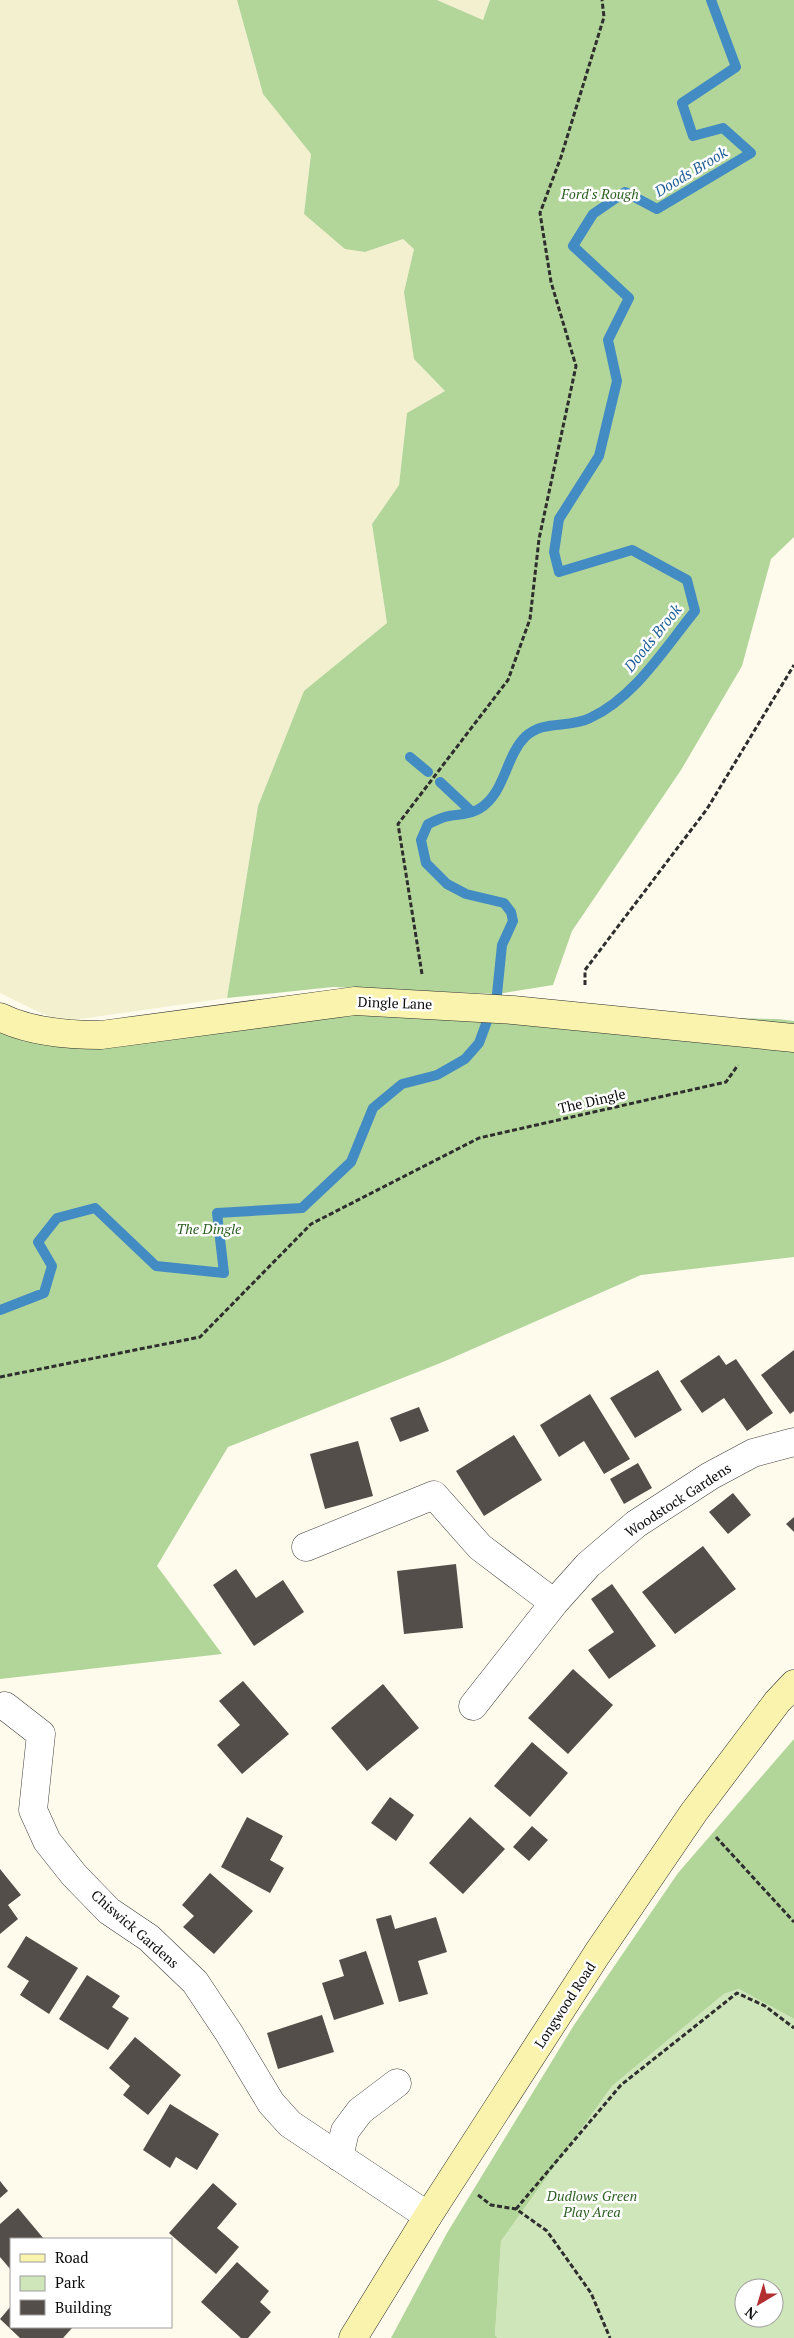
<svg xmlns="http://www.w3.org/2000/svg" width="794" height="2338" viewBox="0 0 794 2338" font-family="'PT Serif',serif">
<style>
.farmland{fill:#f2f0cf}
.green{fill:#cfe5ba;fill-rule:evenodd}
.forest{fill:#b2d59a}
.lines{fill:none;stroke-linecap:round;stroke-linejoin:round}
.stream{stroke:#428bc3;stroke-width:10}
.building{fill:#544e4a}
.street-casing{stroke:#3f3f3f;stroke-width:29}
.secondary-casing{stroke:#2e2e2e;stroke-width:29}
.path{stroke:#2e2e2e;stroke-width:3;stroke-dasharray:5 2.5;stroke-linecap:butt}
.street{stroke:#fff;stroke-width:28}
.secondary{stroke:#f9f3ad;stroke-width:28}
.labels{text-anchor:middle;stroke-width:5;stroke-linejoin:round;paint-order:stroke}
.park-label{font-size:14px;font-style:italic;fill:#2c5f22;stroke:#fff}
.street-label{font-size:14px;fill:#0c0c0c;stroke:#fff}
.water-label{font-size:15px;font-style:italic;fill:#1f5d94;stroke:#fff}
</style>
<rect width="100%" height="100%" fill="#fefbed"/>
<path class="farmland" d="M0,0H237L263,94L311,154L304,214L365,252L403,239L414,249L404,292L445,391L407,413L399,485L372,524L387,623L304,692L258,806L227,998L66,1021L43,1014L0,993Z
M437,0H490L483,20Z"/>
<path class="green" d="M739,1989L794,2019V2338H498L495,2335L501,2241L612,2086L724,1994ZM744,2288H774V2318H744Z"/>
<path class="forest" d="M237,0H437L483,20L490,0H794V537L771,559L742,666L681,770L572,931L553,985L497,994L333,987L227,998L258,806L304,691L387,623L372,524L399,485L407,413L445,391L414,359L404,292L414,249L403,239L365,252L345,249L304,214L311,154L263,94Z
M345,1006L516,1013L778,1019L794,1021V1257L641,1275L443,1362L228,1447L157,1566L222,1654L0,1679V1009L64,1034Z
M794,1739V2019L739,1989L724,1994L612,2086L501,2241L495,2335L498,2338H391L447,2233L574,2025L678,1873Z"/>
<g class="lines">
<path class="stream" d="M410,757L428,772
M440,782L472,812
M0,1310L44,1293L52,1266L38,1242L57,1218L95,1208L156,1266L224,1273L217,1213L302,1208L351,1162L373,1108L402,1084L437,1075L465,1059L479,1043L497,994L502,945L513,921L511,912L504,903L466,894L447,884L426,863L421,840L428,824C435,821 442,817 449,816C459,814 469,815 479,809C505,794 505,757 525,737C544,719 568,729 590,718C635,697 664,649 695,611L687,580L632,550L559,572L554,552L559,519L599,456L617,381L608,340L629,298L573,246L593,214L625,192L657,209L751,153L723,128L693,136L682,103L736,67L711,0"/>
</g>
<path class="building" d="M794,1350V1411L790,1414L761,1375Z
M719,1355L726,1365L736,1359L773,1413L747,1431L724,1398L702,1413L680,1381Z
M658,1370L682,1410L635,1438L610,1398Z
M590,1394L630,1459L604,1474L584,1441L559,1457L540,1425Z
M419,1407L429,1431L400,1442L390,1418Z
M514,1435L542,1480L484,1516L456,1471Z
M358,1441L373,1496L325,1509L310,1454Z
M638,1463L652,1488L624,1504L610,1479Z
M733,1493L751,1515L728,1534L709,1512Z
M794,1517V1532L786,1524Z
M703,1546L736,1589L675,1634L642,1592Z
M456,1564L463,1628L404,1634L397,1571Z
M236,1569L256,1598L283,1580L304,1612L254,1646L213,1585Z
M612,1584L656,1646L609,1679L588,1650L614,1632L591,1599Z
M573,1669L613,1705L568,1754L528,1718Z
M243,1681L289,1734L242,1774L217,1745L240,1725L219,1701Z
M383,1684L419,1728L367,1771L331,1728Z
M532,1742L568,1773L530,1817L494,1786Z
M390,1797L414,1815L396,1841L371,1823Z
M247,1817L283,1836L270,1860L284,1868L270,1893L221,1867Z
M470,1817L505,1849L463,1894L429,1863Z
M532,1826L548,1840L529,1861L513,1847Z
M0,1869L21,1895L8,1905L18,1919L0,1934Z
M210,1873L253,1911L214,1954L183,1927L194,1916L182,1905Z
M391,1915L395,1929L436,1917L447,1952L418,1961L428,1994L399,2002L376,1919Z
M26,1936L78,1968L49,2014L20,1995L29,1981L7,1967Z
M366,1951L384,2004L334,2020L322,1983L344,1976L339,1960Z
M87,1975L120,1996L112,2007L129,2018L108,2050L59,2019Z
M322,2015L334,2052L278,2069L267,2033Z
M135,2037L181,2075L148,2115L123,2095L130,2086L109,2068Z
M170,2104L219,2134L197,2170L176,2157L170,2168L143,2150Z
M0,2181L8,2191L0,2198Z
M213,2183L237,2204L217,2228L239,2247L216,2274L169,2233Z
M18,2208L44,2239H11V2270L0,2257V2224Z
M237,2262L269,2291L260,2302L271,2312L248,2338H241L201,2302Z
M11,2306V2327H73L63,2338H20L0,2319Z"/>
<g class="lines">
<defs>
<path id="street" d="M306,1547L434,1495L480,1547L554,1603
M5,1706L41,1734L33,1810L47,1841L74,1875L109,1911L149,1938L195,1982L229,2033L271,2103L290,2124L428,2216
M473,1706L554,1603L588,1565L636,1524L710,1476L753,1453L794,1442
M339,2157L345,2131L360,2111L397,2083"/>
<path id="secondary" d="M0,1017C30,1032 68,1035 101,1035L355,1001L513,1010L794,1038
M353,2338L428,2216L597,1954L694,1812L777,1702L794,1684"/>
</defs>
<use href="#street" class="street-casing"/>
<use href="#secondary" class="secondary-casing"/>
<path class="path" d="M422,974L398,824L508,680L530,619L539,539L576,366L551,282L540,213L561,157L604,17L602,0
M585,985V970L707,809L794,665
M0,1377L200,1337L311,1224L479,1138L726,1082L738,1065
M716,1837L794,1922
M478,2195L491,2205L516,2209L547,2231L591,2293L610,2338
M516,2209L621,2085L737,1993L765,2006L794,2028"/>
<use href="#street" class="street"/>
<use href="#secondary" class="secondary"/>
</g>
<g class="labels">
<g class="park-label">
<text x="600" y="199">Ford's Rough</text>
<text x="209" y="1234">The Dingle</text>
<text x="592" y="2201">Dudlows Green<tspan x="592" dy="16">Play Area</tspan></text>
</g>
<g class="street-label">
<text transform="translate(395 1003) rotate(2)" y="5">Dingle Lane</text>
<text transform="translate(592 1101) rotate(-13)" y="5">The Dingle</text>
<text transform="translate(678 1500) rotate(-33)" y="5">Woodstock Gardens</text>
<text transform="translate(135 1929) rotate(41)" y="5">Chiswick Gardens</text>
<text transform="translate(565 2005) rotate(-57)" y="5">Longwood Road</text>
</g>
<g class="water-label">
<text transform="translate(691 172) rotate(-31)" y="5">Doods Brook</text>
<text transform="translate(653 638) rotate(-51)" y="5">Doods Brook</text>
</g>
</g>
<rect x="10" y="2238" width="162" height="90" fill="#ffffff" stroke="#9e9e9e"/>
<rect x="20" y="2254" width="25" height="8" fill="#f9f3ad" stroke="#9e9e9e"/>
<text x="55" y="2263" font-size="15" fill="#0c0c0c">Road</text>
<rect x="20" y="2276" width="25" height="15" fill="#cfe5ba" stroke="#9e9e9e"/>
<text x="55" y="2288" font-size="15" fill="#0c0c0c">Park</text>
<rect x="20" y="2300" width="25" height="15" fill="#544e4a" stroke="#9e9e9e"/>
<text x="55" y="2313" font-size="15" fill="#0c0c0c">Building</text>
<g transform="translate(759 2303) rotate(218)"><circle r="24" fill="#ffffff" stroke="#9e9e9e"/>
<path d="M0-4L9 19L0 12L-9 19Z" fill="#b22f31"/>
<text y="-8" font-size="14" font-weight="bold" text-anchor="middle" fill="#0c0c0c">N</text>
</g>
</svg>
